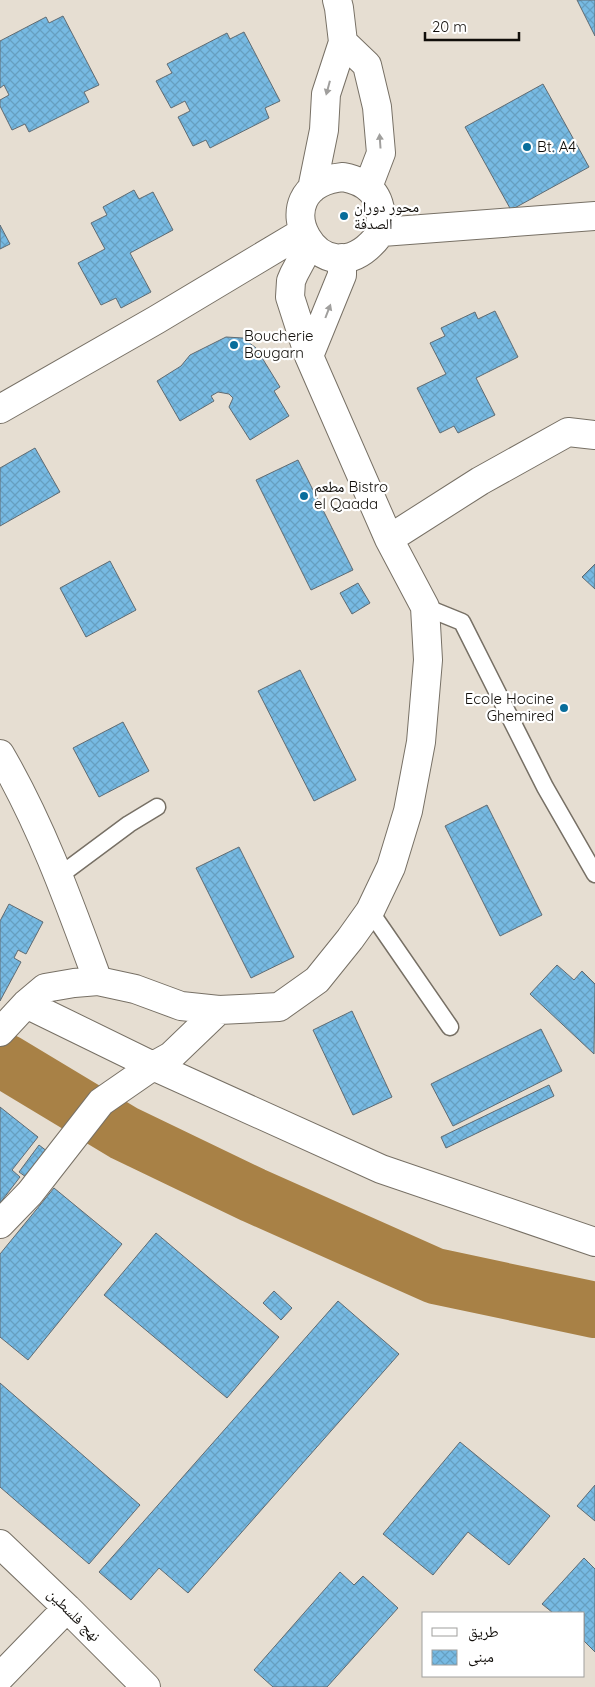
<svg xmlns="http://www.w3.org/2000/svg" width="595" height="1687" viewBox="0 0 595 1687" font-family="Quicksand,'Noto Naskh Arabic',sans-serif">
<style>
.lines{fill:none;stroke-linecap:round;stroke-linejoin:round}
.river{stroke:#a88146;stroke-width:56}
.building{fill:url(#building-cross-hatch);stroke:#606b72}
.lane-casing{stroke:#777065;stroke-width:19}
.street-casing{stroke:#777065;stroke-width:30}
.lane{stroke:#fff;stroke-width:16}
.street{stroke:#fff;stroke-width:28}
.oneway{fill:#a09f9d}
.poi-dot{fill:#086d9b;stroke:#fff;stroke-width:2}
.labels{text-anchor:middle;stroke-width:4.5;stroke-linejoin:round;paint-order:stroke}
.poi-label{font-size:15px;fill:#110e0a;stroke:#fff;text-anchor:start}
.street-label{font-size:15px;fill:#110e0a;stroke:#fff}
</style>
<defs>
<pattern id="building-cross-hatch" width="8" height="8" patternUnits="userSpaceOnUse" patternTransform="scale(1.25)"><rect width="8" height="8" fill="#77bae3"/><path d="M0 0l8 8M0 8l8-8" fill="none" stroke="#669fc1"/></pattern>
</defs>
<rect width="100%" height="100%" fill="#e6ded2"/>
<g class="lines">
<path class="river" d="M6,1062L124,1133L253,1195L435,1276L595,1310"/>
</g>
<path class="building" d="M577,0H595V36Z
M63,16L99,85L84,92L89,102L29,132L25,124L12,130L0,106V100L9,95L4,85L0,88V41L46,17L49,23Z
M244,32L280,101L265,108L269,118L210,148L206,140L193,146L178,117L190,111L185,101L171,108L156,81L172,73L167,64L227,33L230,39Z
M543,84L589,167L511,210L465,127Z
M134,190L139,199L153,192L173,230L130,253L151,292L121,308L116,298L101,305L78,263L105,249L91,223L107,215L103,207Z
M0,225L10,244L0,249Z
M495,311L518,357L476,378L495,415L458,433L454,426L440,433L417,388L446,374L430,343L445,336L441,328L475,312L478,319Z
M226,337L243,338L256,348L280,387L274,391L289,416L250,440L229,407L233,398L229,394L218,392L211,396L214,401L180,421L157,381L181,366L190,355Z
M35,448L60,492L0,526V468Z
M298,460L353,570L311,590L256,480Z
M110,561L136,610L86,637L60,588Z
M595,564V589L582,577Z
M358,583L370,603L352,614L340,593Z
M300,670L356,780L314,801L258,691Z
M123,722L149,771L99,797L73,748Z
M487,805L542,915L500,936L445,826Z
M239,847L294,957L251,978L196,868Z
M9,904L43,922L26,954L18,950L14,958L21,962L0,1001V921Z
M557,965L574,980L582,971L595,984L594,1054L530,994Z
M352,1011L392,1097L353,1115L313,1030Z
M541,1029L562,1071L453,1126L431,1084Z
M549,1085L554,1096L446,1148L441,1137Z
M0,1107L38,1137L12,1170L20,1177L0,1203Z
M39,1145L52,1155L33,1182L19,1172Z
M54,1188L122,1244L28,1360L0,1337V1254Z
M156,1233L279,1337L227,1398L104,1295Z
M274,1291L292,1308L281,1320L263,1303Z
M338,1301L399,1354L188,1593L159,1568L131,1600L99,1572Z
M0,1383L140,1505L89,1564L0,1487Z
M460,1442L550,1516L509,1565L468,1532L433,1575L383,1534Z
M595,1485V1521L577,1506Z
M584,1558L595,1569V1652L584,1641V1613H553L542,1604Z
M340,1572L354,1585L363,1576L398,1608L327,1687H273L254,1670Z"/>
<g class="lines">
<defs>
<path id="lane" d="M425,607L462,622L545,787L595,874
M59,876L129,824L157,807
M370,911L450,1027"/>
<path id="street" d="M343,42L367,65L377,107L381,153L368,187
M343,177C369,182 381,195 381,221C382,227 383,231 379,235C322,309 255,186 343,177Z
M312,189L324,130L326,94L343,42L339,8L337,0
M382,232L595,216
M309,356L342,275V258
M0,409L156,320L303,232
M389,539L480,481L568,432L595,435
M0,754C42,826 69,902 98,981
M26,1004L153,1066L381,1169L595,1242
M0,1032L26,1004L45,988L74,983L98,981L135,989L181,1006L219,1010L279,1007L317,980L350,939L370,911L391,867L408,811L421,742L428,660L425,607L389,539L309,356L290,297L291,281L294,274L310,244
M0,1224L30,1193L101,1102L153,1066L171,1056L219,1010
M0,1544L67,1608L146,1687
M0,1677L67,1608"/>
</defs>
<use href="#lane" class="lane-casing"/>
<use href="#street" class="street-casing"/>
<use href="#lane" class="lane"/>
<use href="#street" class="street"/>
</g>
<defs><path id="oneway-solid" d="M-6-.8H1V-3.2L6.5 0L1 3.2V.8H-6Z" transform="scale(1.25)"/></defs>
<g class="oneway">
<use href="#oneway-solid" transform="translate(328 88) rotate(105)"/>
<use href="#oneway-solid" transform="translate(380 141) rotate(-94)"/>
<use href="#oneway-solid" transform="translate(328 311) rotate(-69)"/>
</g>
<g class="poi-dot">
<circle cx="527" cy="147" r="5"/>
<circle cx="344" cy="216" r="5"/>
<circle cx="234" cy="345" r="5"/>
<circle cx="304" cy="496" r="5"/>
<circle cx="564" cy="708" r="5"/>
</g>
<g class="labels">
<g class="poi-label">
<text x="537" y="152">Bt. A4</text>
<text x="354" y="212">محور دوران<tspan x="354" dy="17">الصدفة</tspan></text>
<text x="244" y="341">Boucherie<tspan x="244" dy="17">Bougarn</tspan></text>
<text x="314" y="492">مطعم Bistro<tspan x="314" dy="17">el Qaada</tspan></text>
<text x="554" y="704" text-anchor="end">Ecole Hocine<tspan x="554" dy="17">Ghemired</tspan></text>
</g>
<g class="street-label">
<text transform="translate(74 1615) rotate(45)" y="5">نهج فلسطين</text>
</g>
</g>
<rect x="422" y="1612" width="162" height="65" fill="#ffffff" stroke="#a09f9d"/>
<rect x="432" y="1628" width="25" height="8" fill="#ffffff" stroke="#a09f9d"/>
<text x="468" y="1637" font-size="15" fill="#110e0a">طريق</text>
<rect x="432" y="1650" width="25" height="15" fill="url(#building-cross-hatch)" stroke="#a09f9d"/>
<text x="468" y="1662" font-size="15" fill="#110e0a">مبنى</text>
<path d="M425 32v8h94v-8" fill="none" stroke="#110e0a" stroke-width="2.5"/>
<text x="432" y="32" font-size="15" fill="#110e0a" stroke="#ffffff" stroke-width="4" paint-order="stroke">20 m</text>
</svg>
